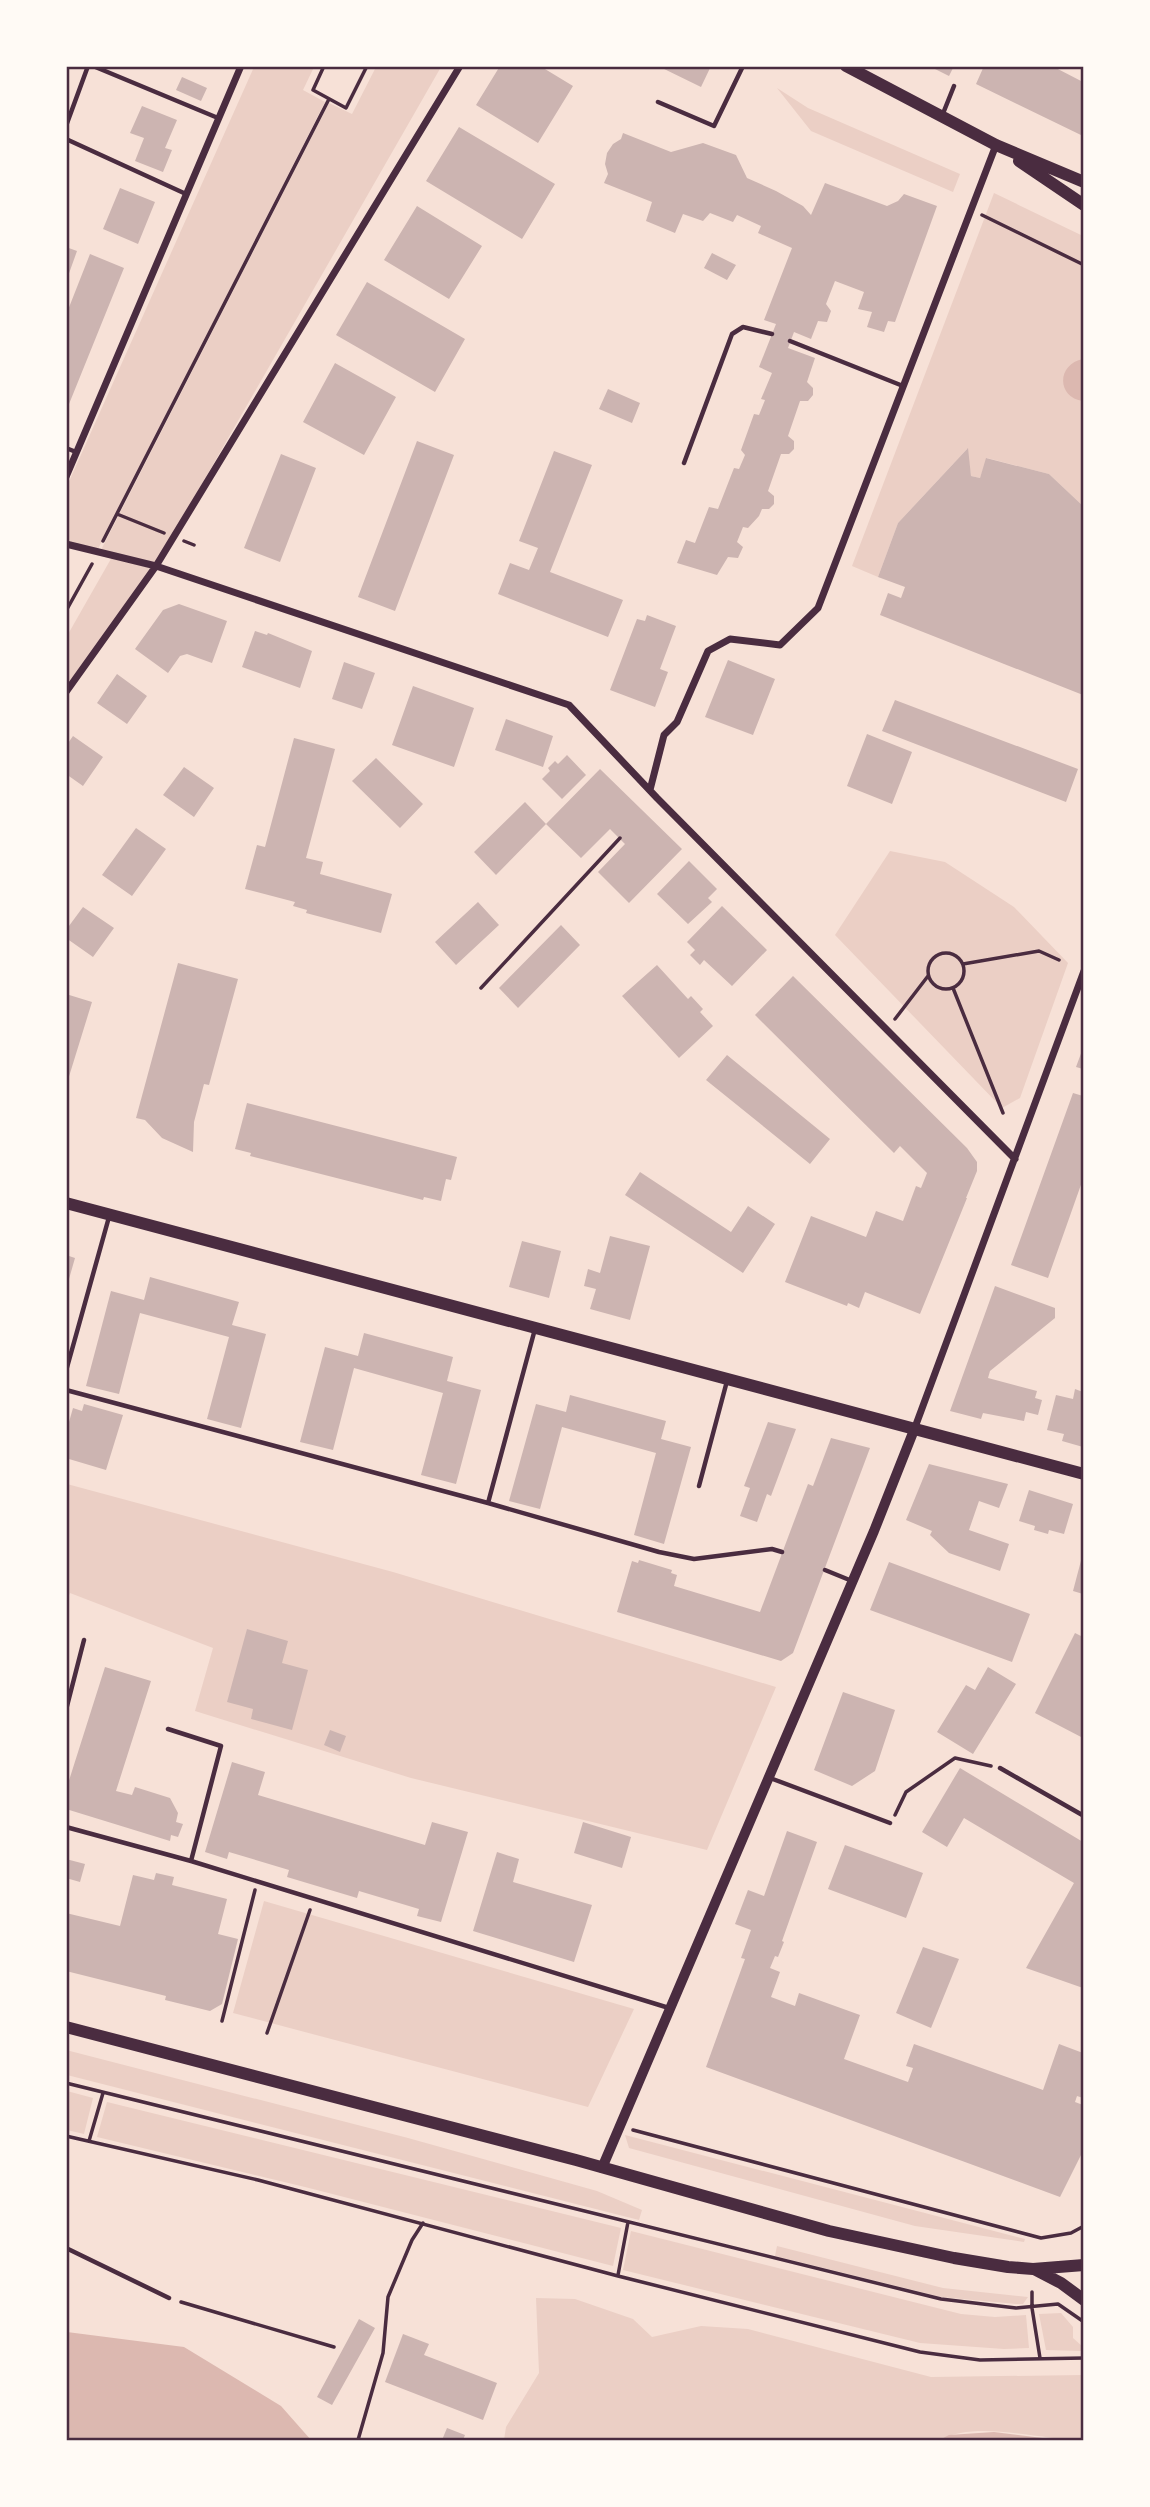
<svg xmlns="http://www.w3.org/2000/svg" width="1150" height="2507" viewBox="0 0 1150 2507" font-family="Georgia,serif">
<style>
.green{fill:#ebcfc5}
.water{fill:#dcb8b0}
.building{fill:#ccb4b1}
.lines{fill:none;stroke-linecap:round;stroke-linejoin:round}
.path{stroke:#4a2c40;stroke-width:3.5}
.service{stroke:#4a2c40;stroke-width:4.5}
.minor{stroke:#4a2c40;stroke-width:7}
.tertiary{stroke:#4a2c40;stroke-width:10}
.secondary{stroke:#4a2c40;stroke-width:12}
.neatline{fill:none;stroke:#4a2c40;stroke-width:2.5}
</style>
<rect width="100%" height="100%" fill="#f7e1d7"/>
<path class="green" d="M254,67H314L303,90L325,102L98,549L67,541V486Z
M376,67H441L156,564L101,550L329,103L352,114Z
M777,88L808,108L960,174L953,192L811,131Z
M994,193L1083,236V506L1049,474L987,458L980,478L971,476L967,449L898,523L878,577L852,566Z
M112,557L153,567L67,689V636Z
M890,851L945,862L1014,907L1068,963L1020,1098L1002,1108L835,935Z
M67,1484L393,1572L776,1687L707,1850L411,1778L195,1711L213,1648L70,1593L67,1600Z
M264,1901L634,2009L588,2107L233,2013Z
M66,2050L408,2138L597,2191L642,2210L639,2220L67,2075Z
M67,2091L93,2098L84,2134L67,2130Z
M107,2102L621,2228L613,2266L305,2187L97,2137Z
M625,2135L1025,2239L1024,2242L915,2226L629,2148Z
M631,2231L961,2314L995,2317L1026,2315L1029,2348L1004,2349L920,2343L623,2270Z
M777,2246L943,2288L1028,2297L1023,2304H1016L941,2297L775,2256Z
M536,2298L575,2299L633,2319L652,2337L701,2326L748,2329L931,2377L1083,2375V2440C1040,2440 978,2420 939,2440H504L506,2427L539,2373Z
M1061,2313L1073,2327V2338L1083,2347V2351L1046,2350L1039,2314Z"/>
<path class="water" d="M1083,359V401C1056,397 1057,364 1083,359Z
M67,2332L184,2347L281,2406L311,2440H67Z
M994,2432L1059,2440H939L949,2435Z"/>
<path class="building" d="M500,66H540L573,86L538,143L476,105Z
M658,66H711L701,87Z
M929,66H954L949,76Z
M984,66H1052L1083,82V136L976,84Z
M182,77L207,88L201,101L176,90Z
M142,106L177,120L165,148L172,150L163,172L135,161L144,138L130,133Z
M459,127L555,184L522,239L426,181Z
M623,133L671,152L703,143L736,155L747,178L776,191L803,206L811,215L825,183L887,206L898,201L904,194L937,206L895,322L888,321L884,332L867,327L872,312L858,309L864,292L835,281L826,304L831,311L827,322L818,321L811,339L794,332L788,348L815,358L807,382L813,388V395L808,401H800L788,436L794,441V449L789,454H781L768,491L774,496V504L769,509H762L759,516L748,528L743,527L737,542L743,547L738,558L728,557L717,575L677,563L686,540L695,543L709,507L718,509L734,468L739,469L745,455L741,450L754,414L759,415L765,400L761,399L772,373L759,367L776,324L764,320L792,248L758,233L761,226L737,215L733,222L710,213L703,221L683,214L675,233L646,221L652,202L604,183L608,174L605,164L607,153L613,144L621,139Z
M120,188L155,202L138,244L103,229Z
M417,206L482,246L449,299L384,260Z
M66,247L77,251L67,279L66,278Z
M712,253L736,265L727,280L704,268Z
M90,254L124,268L67,409L66,315Z
M367,282L465,339L435,392L336,335Z
M335,363L396,397L364,455L303,422Z
M608,389L640,403L632,423L599,409Z
M417,441L454,455L395,611L358,597Z
M968,448L971,476L980,478L986,458L1049,474L1083,506V695L880,615L888,593L901,598L905,587L878,577L898,523Z
M554,451L592,465L550,572L623,600L608,637L498,594L510,563L529,570L538,548L519,541Z
M281,454L316,468L280,562L244,548Z
M179,604L227,621L212,663L187,654L180,656L168,673L135,649L163,610Z
M647,615L676,626L660,669L668,672L655,707L610,690L637,619L645,621Z
M255,631L267,635L268,633L312,651L300,688L242,667Z
M728,660L775,679L753,735L705,717Z
M344,662L375,673L362,709L332,699Z
M117,674L147,696L127,724L97,703Z
M413,686L474,708L454,767L392,745Z
M895,700L1078,769L1066,802L882,731Z
M506,719L553,736L543,767L495,750Z
M867,734L912,752L892,804L847,786Z
M73,736L103,757L83,786L66,774V746Z
M294,738L335,749L306,858L323,862L320,874L392,894L381,933L306,913L307,910L293,906L295,902L245,889L257,845L265,847Z
M567,755L586,775L562,799L542,779L550,771L548,768L555,761L558,764Z
M376,758L423,804L400,828L352,781Z
M184,767L214,788L194,817L163,795Z
M600,769L682,849L629,903L598,872L625,844L610,829L581,858L546,824Z
M525,802L546,824L496,875L474,852Z
M136,828L166,849L132,896L102,875Z
M689,861L717,889L708,898L712,902L688,924L657,894Z
M478,902L499,925L456,965L435,942Z
M722,906L767,950L732,986L704,960L700,965L690,955L695,950L687,942Z
M83,907L114,928L93,957L66,938V930Z
M561,925L580,945L518,1008L499,988Z
M178,963L238,979L209,1085L204,1084L194,1122L193,1152L162,1138L145,1120L136,1118Z
M657,965L688,999L691,996L703,1009L700,1012L713,1026L679,1058L622,996Z
M793,976L967,1148L977,1162V1171L966,1198H967L920,1314L865,1292L859,1308L848,1303L847,1306L785,1282L811,1216L866,1237L876,1211L903,1221L916,1186L921,1188L927,1173L900,1146L894,1153L755,1015Z
M66,994L92,1002L67,1083H66Z
M1083,1048V1069L1076,1067Z
M727,1055L830,1139L810,1164L706,1080Z
M1073,1093L1083,1096V1179L1048,1278L1011,1265Z
M247,1103L457,1157L451,1180L446,1179L441,1201L424,1197L423,1200L250,1156L251,1153L235,1149Z
M640,1172L731,1232L748,1206L775,1224L743,1273L625,1195Z
M610,1236L650,1246L630,1320L590,1309L596,1289L584,1286L588,1269L600,1273Z
M522,1241L561,1251L549,1298L509,1287Z
M66,1255L75,1258L67,1286H66Z
M150,1277L239,1302L232,1325L266,1334L241,1428L207,1419L229,1337L140,1313L119,1394L86,1386L111,1291L144,1300Z
M995,1286L1055,1308V1318L990,1371L988,1378L1037,1391L1035,1398L1042,1400L1038,1415L1026,1412L1024,1421L983,1413L981,1419L950,1411Z
M364,1333L453,1357L447,1381L481,1390L456,1484L421,1475L443,1393L354,1368L333,1450L300,1442L325,1347L358,1356Z
M1075,1389L1083,1392V1447L1062,1441L1064,1434L1047,1430L1056,1395L1073,1399Z
M570,1395L666,1421L661,1439L691,1447L664,1544L634,1535L656,1453L562,1427L540,1509L509,1501L536,1404L566,1412Z
M84,1404L123,1415L106,1470L69,1459L66,1465V1422H69L73,1408L82,1411Z
M768,1422L796,1429L771,1496L767,1494L757,1522L740,1516L750,1488L744,1486Z
M831,1438L870,1448L793,1653L781,1661L617,1612L632,1561L638,1563L639,1560L672,1570L671,1573L677,1575L674,1586L760,1612L808,1484L813,1486Z
M929,1464L1008,1484L999,1508L979,1501L969,1530L1009,1544L1000,1571L949,1553L930,1535L932,1531L906,1520Z
M1029,1490L1073,1504L1064,1534L1049,1530L1048,1534L1034,1530L1035,1526L1019,1521Z
M1083,1553V1594L1073,1591Z
M889,1562L1030,1614L1012,1662L870,1610Z
M247,1629L288,1641L282,1663L308,1670L292,1730L251,1719L253,1709L227,1702Z
M1075,1633L1083,1637V1738L1035,1713Z
M105,1667L151,1681L116,1791L132,1795L135,1787L170,1798L178,1813L176,1822L183,1824L178,1837L171,1835L170,1841L66,1809V1790Z
M988,1667L1016,1684L973,1754L937,1732L966,1685L975,1690Z
M843,1692L895,1710L875,1771L852,1786L814,1770Z
M330,1730L346,1736L340,1752L324,1745Z
M232,1762L265,1772L258,1795L425,1845L432,1822L468,1832L441,1922L417,1916L419,1909L359,1891L357,1898L287,1877L289,1870L229,1852L227,1859L205,1852Z
M960,1768L1083,1842V1988L1026,1968L1074,1883L964,1818L947,1847L922,1832Z
M583,1822L631,1837L622,1868L574,1853Z
M787,1831L817,1842L782,1941L784,1942L778,1957L775,1956L770,1968L780,1972L771,1997L795,2006L799,1993L860,2015L844,2059L908,2082L913,2068L906,2066L914,2044L1043,2090L1059,2044L1083,2053V2098L1077,2096L1075,2102L1083,2105V2151L1060,2197L706,2067L745,1959L741,1958L751,1930L735,1924L748,1890L764,1896Z
M845,1845L923,1873L906,1918L828,1889Z
M497,1852L519,1859L513,1882L592,1905L574,1962L473,1931Z
M66,1859L85,1864L80,1882L66,1878Z
M156,1873L174,1877L172,1885L227,1899L218,1934L238,1939L222,2004L210,2011L165,2000L166,1996L66,1971V1913L120,1926L133,1875L154,1880Z
M923,1947L959,1959L931,2028L896,2013Z
M359,2319L375,2328L332,2405L317,2397Z
M403,2334L429,2344L424,2355L497,2383L483,2420L385,2382Z
M447,2428L465,2435L463,2440H442Z"/>
<g class="lines">
<path class="path" d="M324,66L313,90L346,108L367,66
M982,215L1084,265
M117,514L164,533
M103,541L329,99
M184,541L194,545
M66,611L92,564
M928 971a18 18 0 1 1 36 0a18 18 0 1 1-36 0Z
M963,964L1039,951L1059,960
M481,988L620,838
M953,988L1003,1113
M895,1019L928,976
M895,1815L906,1792L955,1758L991,1766
M222,2021L255,1890
M267,2033L310,1910
M66,2083L941,2299L1016,2308L1058,2304L1084,2322
M633,2130L1041,2238L1071,2233L1084,2226
M66,2136L258,2180L618,2276L920,2352L980,2360L1084,2358
M89,2141L103,2093
M618,2275L628,2222
M1032,2292V2308L1040,2358
M181,2302L334,2347
M358,2440L383,2353L388,2297L412,2240L423,2223"/>
<path class="service" d="M93,66L218,118
M658,102L714,126L743,66
M942,116L954,86
M66,126L88,66
M66,139L186,194
M790,341L903,386
M66,448L76,452
M684,463L732,334L743,327L772,334
M66,1371L109,1217
M66,1390L488,1503L535,1329
M699,1486L727,1381
M488,1503L659,1552L694,1559L772,1549L782,1552
M825,1570L852,1581
M66,1710L84,1640
M168,1729L221,1746L191,1861
M1000,1768L1084,1816
M770,1778L890,1823
M66,1827L191,1861L669,2008
M66,2248L169,2298"/>
<path class="minor" d="M66,477L241,66
M66,544L156,566L569,705L657,798L1015,1159
M66,692L156,566L460,66
M650,790L664,735L677,722L708,651L730,639L780,645L818,608L996,145
M914,1430L1084,971"/>
<path class="tertiary" d="M602,2168L874,1531L914,1430"/>
<path class="secondary" d="M846,66L996,145L1084,182
M1019,161L1084,205
M66,1203L1084,1474
M66,2027L576,2160L829,2231L954,2258L1008,2267L1033,2269L1084,2265
M1034,2269L1061,2283L1084,2300"/>
</g>
<rect width="1150" height="2507" fill="none" stroke="#fffaf5" stroke-width="136"/>
<rect x="68" y="68" width="1014" height="2371" class="neatline"/>
</svg>
